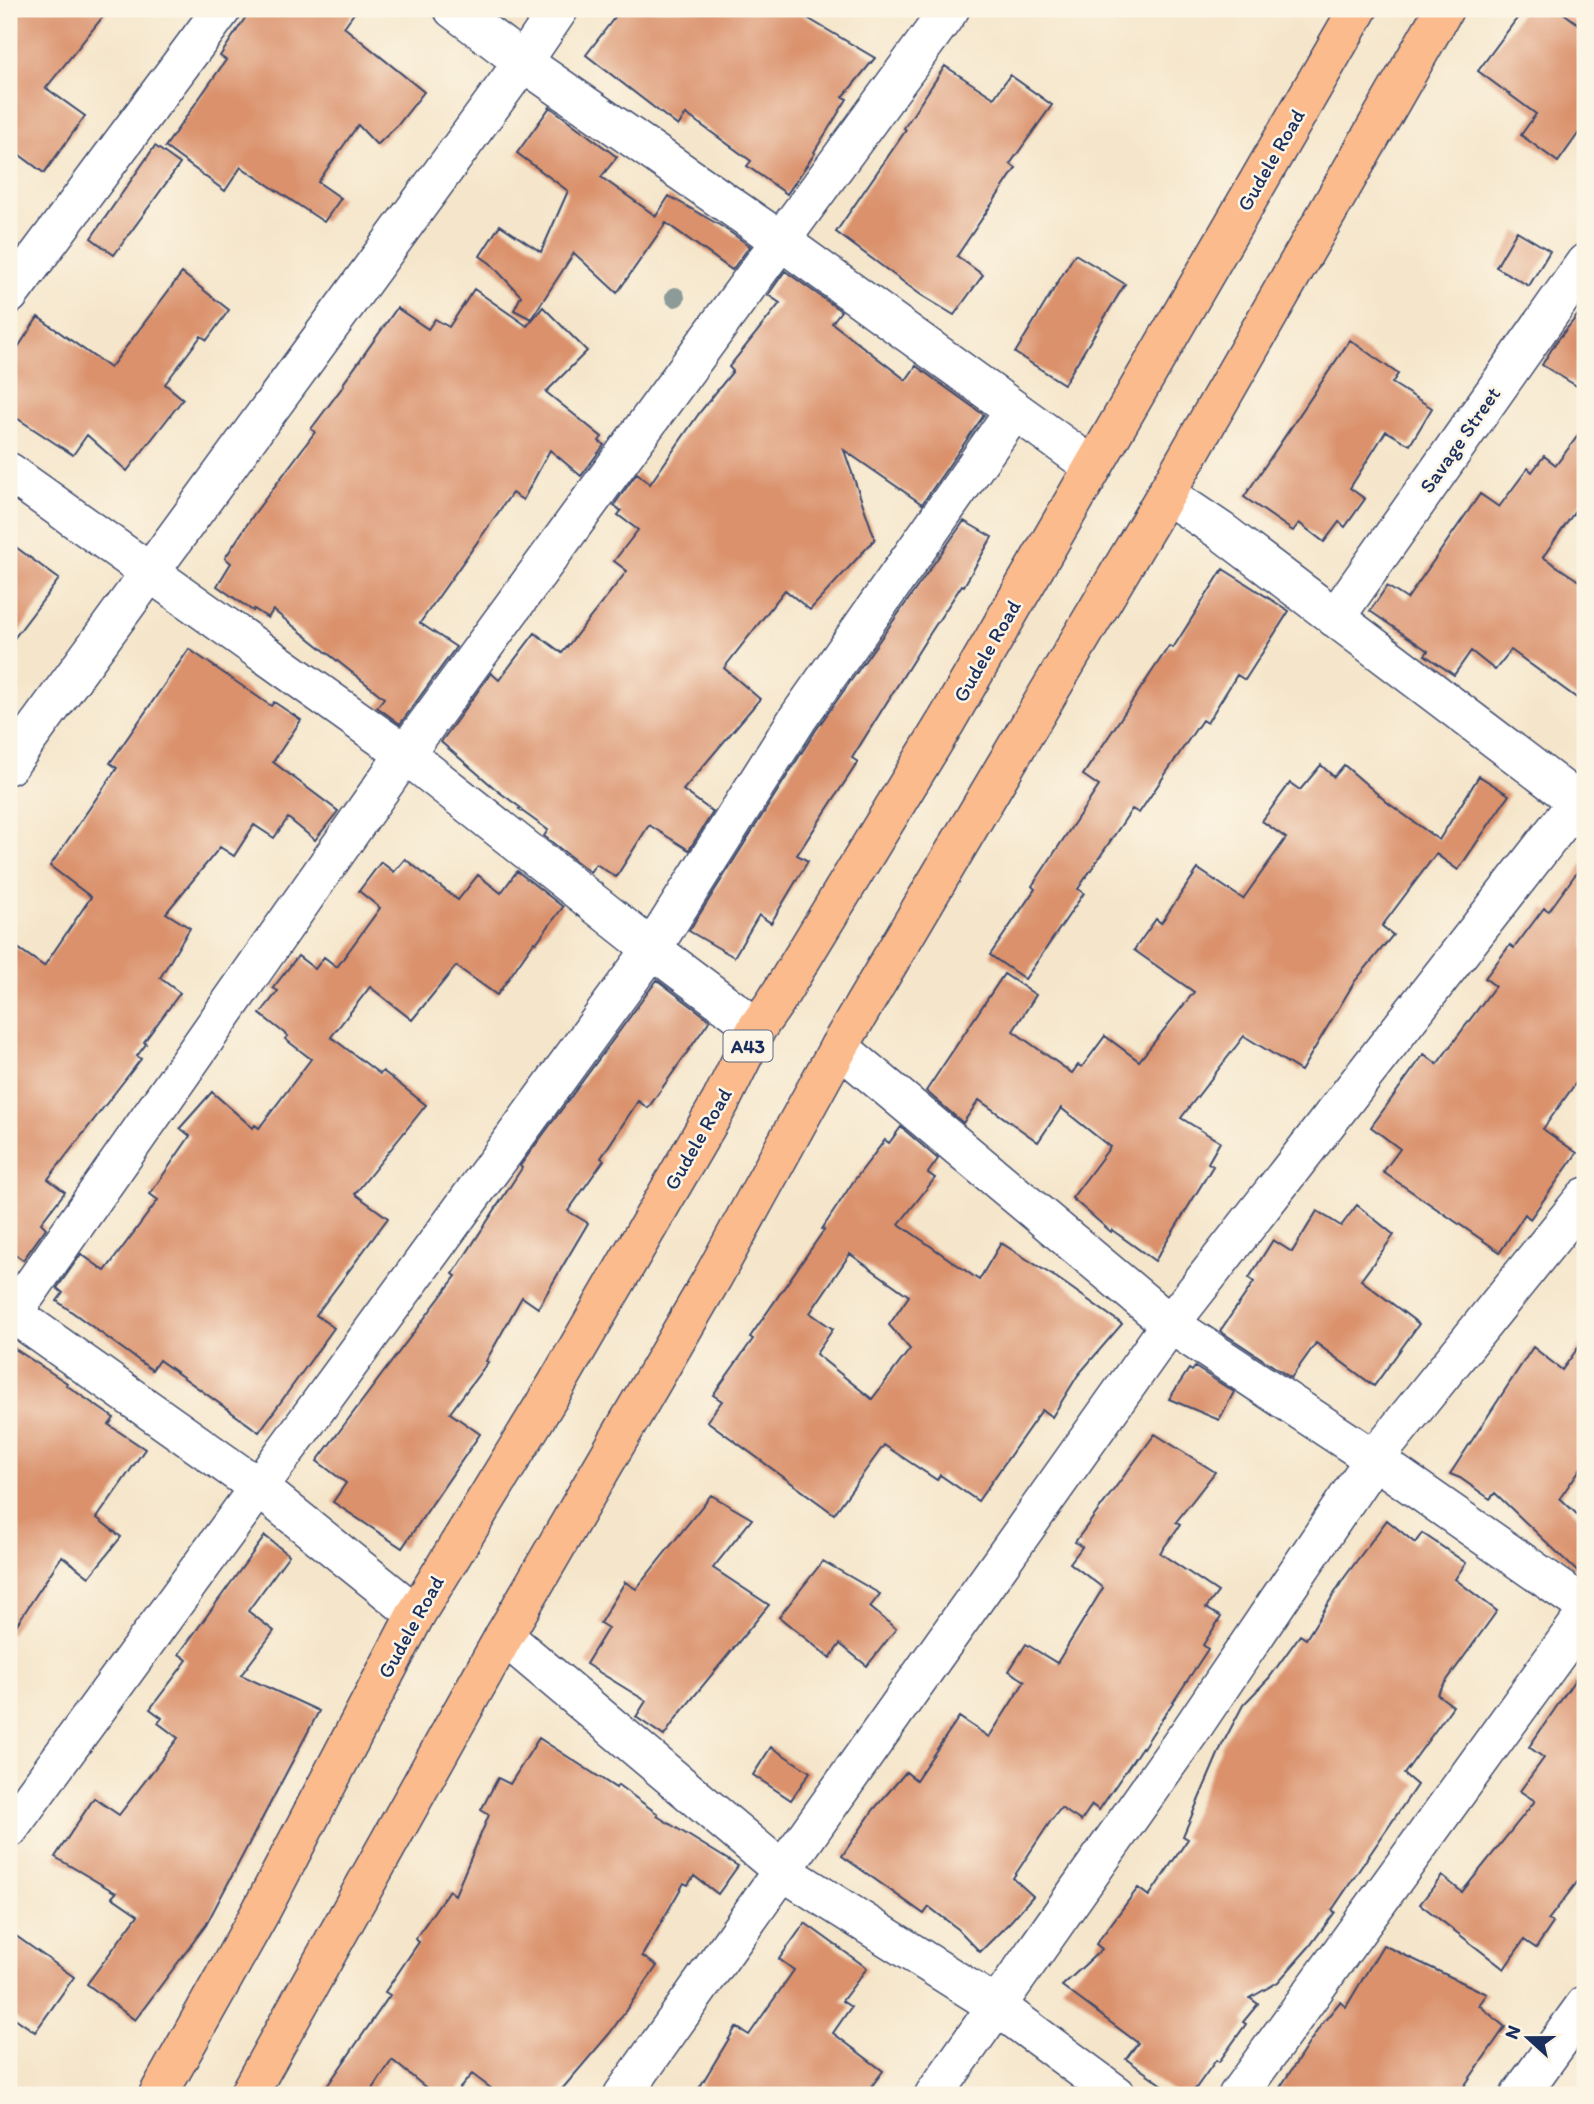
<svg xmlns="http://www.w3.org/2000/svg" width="1594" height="2104" viewBox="0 0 1594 2104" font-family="Itim,sans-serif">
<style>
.building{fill:#da916c;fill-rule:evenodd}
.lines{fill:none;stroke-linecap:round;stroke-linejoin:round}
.minor-casing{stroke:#3c4a6e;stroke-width:41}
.trunk-casing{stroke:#3c4a6e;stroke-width:41}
.minor{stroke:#fff;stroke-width:38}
.trunk{stroke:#fbbb8c;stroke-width:38}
.tree{fill:#8c9b97}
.labels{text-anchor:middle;stroke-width:5;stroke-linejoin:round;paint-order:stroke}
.shield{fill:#fcf5e5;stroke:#5e6a86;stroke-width:2}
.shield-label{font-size:19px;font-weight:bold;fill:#1b2f5e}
.street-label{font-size:21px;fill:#1b2f5e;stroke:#fcf5e5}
</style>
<rect width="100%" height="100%" fill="#fcf5e5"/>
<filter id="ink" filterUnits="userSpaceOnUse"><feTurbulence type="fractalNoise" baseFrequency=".0143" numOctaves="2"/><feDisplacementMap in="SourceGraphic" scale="14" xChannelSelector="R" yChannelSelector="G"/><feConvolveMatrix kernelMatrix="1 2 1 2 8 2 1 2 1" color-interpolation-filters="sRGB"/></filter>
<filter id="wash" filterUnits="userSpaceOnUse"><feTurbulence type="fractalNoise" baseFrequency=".00686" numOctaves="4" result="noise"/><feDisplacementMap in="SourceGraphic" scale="28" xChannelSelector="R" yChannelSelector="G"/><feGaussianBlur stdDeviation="1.57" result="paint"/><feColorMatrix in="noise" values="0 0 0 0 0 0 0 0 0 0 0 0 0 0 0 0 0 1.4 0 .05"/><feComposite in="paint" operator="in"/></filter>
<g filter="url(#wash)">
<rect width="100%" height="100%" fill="#f5e6cb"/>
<g id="blocks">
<path class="building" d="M9,9H109L46,88L85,116L44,173L9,147Z
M251,9H357L344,27L424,92L397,126L377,145L358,125L318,182L341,198L324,222L241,167L225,191L165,147L226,60L220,56Z
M621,9H792L875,58L843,97L847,99L814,152L815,153L787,194L747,166L751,161L686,114L678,126L586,55Z
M1524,9H1558L1585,29V124L1558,162L1521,135L1536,114L1478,71Z
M945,66L994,98L1010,75L1052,105L1010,164L1016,168L957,256L983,275L954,315L921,295L836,232L906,130L904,128Z
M550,107L617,157L601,177L656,216L669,196L721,226L750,246L732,270L666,223L617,293L574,253L531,319L514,310L521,296L490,263L480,256L500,225L541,252L568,191L517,153Z
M155,146L180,164L114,255L91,238Z
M1517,231L1550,251L1529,286L1496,267Z
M1075,254L1125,284L1064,384L1015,353Z
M785,271L841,311L832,323L906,380L916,366L984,415L922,504L844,450L875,539L810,610L785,590L724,668L760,699L683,790L713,812L689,850L649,825L616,877L596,864L590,872L544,836L548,830L519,809L521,808L499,792L441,742L491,673L499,680L535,633L562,653L627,571L614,561L638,530L618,515L621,511L614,505L637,473L650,484L700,412L733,371L729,367L780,303L768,295Z
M182,273L229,310L207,340L201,336L165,384L183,399L127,471L87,435L73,455L9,413V361L38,317L110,368Z
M474,289L527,326L543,307L587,351L546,392L602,437L599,441L604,445L581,476L550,450L523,500L512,493L420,623L456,647L400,724L377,707L384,698L273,610L268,618L254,609L253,611L217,586L231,563L225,558L254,514L315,432L311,429L344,385L343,384L397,308L428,329L435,319L449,327Z
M1585,306V391L1542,365L1556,342Z
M1350,340L1398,374L1392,383L1432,408L1410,445L1386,431L1350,488L1365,499L1345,527L1339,522L1324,542L1299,523L1293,531L1244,497Z
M1585,426V497L1543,557L1585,585V704L1511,650L1495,670L1471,651L1454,675L1425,655L1428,651L1370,611L1387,586L1407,599L1480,494L1499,507L1528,468L1532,472L1544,456L1556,465Z
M964,521L992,537L964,586L962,585L927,638L852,758L858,762L797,855L808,861L771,923L759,915L734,957L689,931L816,730Z
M9,542L59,579L9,645Z
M1223,569L1289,611L1245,680L1237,675L1207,723L1202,720L1139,813L1132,809L1078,889L1084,893L1025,979L990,955L1035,889L1032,886L1099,786L1083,775L1169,646L1173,648Z
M189,649L271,706L274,702L301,720L273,762L338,811L315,840L288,818L274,838L254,825L234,856L220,847L166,913L190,928L160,978L180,993L144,1042L146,1044L137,1056L141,1059L48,1179L65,1192L41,1223L46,1228L23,1260L16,1255L9,1265V942L44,966L91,897L50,866L117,768L110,763Z
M1321,765L1334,777L1344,765L1388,803L1439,840L1479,776L1509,795L1458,870L1436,854L1382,926L1393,935L1355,981L1301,1071L1244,1036L1181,1118L1220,1142L1208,1163L1213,1166L1155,1261L1112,1230L1111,1232L1072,1198L1110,1147L1061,1108L1038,1142L979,1100L963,1123L926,1091L1004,974L1036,995L1013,1031L1072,1073L1078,1065L1082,1067L1105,1036L1139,1061L1194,992L1134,950L1156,919L1161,923L1198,869L1243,899L1286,838L1262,821L1290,783L1300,790Z
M405,859L458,900L478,875L501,893L517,871L563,907L536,943L534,942L497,995L456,966L412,1020L370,987L331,1037L380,1074L383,1071L426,1105L355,1194L388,1218L316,1315L334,1328L259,1432L159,1360L152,1370L57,1301L63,1293L57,1288L81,1254L105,1271L158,1200L150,1194L190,1136L180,1128L212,1092L253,1128L255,1125L259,1128L311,1059L285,1039L288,1036L260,1014L278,991L273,988L298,956L315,969L324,957L337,967L380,908L359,891L381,862L394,872Z
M1585,861V1070L1543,1129L1577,1153L1530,1219L1525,1214L1500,1252L1383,1172L1400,1149L1371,1127L1424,1054L1437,1064L1495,986L1485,978L1510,945L1514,948L1544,908L1549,911Z
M657,980L710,1020L648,1108L638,1101L601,1158L604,1160L568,1211L588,1223L538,1308L522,1297L486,1361L488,1362L450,1413L480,1434L402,1548L333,1502L346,1483L317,1461L456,1276L453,1274L522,1168L520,1166Z
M901,1127L938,1159L928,1173L935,1178L899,1224L979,1280L1001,1243L1060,1280L1122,1324L1078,1375L1052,1417L1042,1410L978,1501L940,1475L937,1480L884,1445L834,1514L707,1421L722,1401L713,1395L753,1339L750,1337L824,1230L822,1229L853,1182L885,1140L889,1143ZM850,1254L909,1296L889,1325L910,1349L872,1399L816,1354L833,1329L810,1313Z
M1357,1205L1394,1235L1361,1280L1419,1324L1374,1386L1316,1343L1291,1378L1220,1331L1254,1282L1249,1278L1273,1240L1292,1252L1317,1211L1341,1226Z
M1585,1338V1462L1560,1498L1585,1522V1579L1495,1493L1490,1499L1460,1478L1450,1474L1533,1347L1562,1370Z
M9,1345L67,1383L66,1385L114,1418L109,1425L145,1449L97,1518L121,1537L89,1577L62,1556L9,1636Z
M1195,1367L1234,1392L1219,1420L1169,1399L1189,1369L1192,1371Z
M1155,1434L1215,1472L1176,1522L1180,1525L1160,1553L1218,1592L1206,1608L1221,1617L1203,1645L1208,1649L1143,1748L1142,1747L1099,1810L1092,1805L1081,1821L1061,1808L1050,1822L1013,1878L1033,1896L1011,1921L980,1952L958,1929L929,1907L924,1914L842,1856L874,1809L906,1772L916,1780L959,1717L989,1737L1025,1681L1009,1671L1026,1644L1057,1663L1103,1588L1070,1563L1082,1547L1075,1542Z
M711,1495L752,1519L713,1568L769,1605L677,1717L664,1736L636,1717L646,1701L586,1664L608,1628L600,1623L625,1582L636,1589Z
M1387,1520L1415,1543L1422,1533L1466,1563L1455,1579L1497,1611L1437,1694L1453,1706L1404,1774L1417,1785L1332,1910L1335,1912L1309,1947L1278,1982L1250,1998L1258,2004L1243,2022L1246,2024L1219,2062L1216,2060L1191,2095H1177L1126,2059L1138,2043L1062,1986L1102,1949L1096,1944L1138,1888L1149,1896L1188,1839L1183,1836L1222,1745L1243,1705L1269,1678L1300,1635L1306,1639L1344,1578Z
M265,1536L289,1555L248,1611L274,1631L241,1675L319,1711L206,1925L135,2020L87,1984L138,1915L112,1897L116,1893L55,1857L94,1798L119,1815L178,1738L158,1723L162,1718L150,1709L187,1660L179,1654Z
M823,1561L880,1594L870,1607L896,1629L867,1666L840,1644L830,1658L779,1617Z
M1585,1665V1872L1548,1920L1553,1923L1536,1948L1524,1940L1504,1969L1420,1904L1442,1876L1462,1892L1535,1801L1520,1791L1544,1758L1529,1747Z
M539,1738L616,1788L618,1785L658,1814L657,1816L738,1866L718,1894L694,1876L688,1885L684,1883L642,1956L657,1966L610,2033L557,2095H500L472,2074L454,2095H435L392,2060L369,2095H321L390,1995L385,1992L419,1942L415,1939L449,1890L455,1895L489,1815L481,1810L498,1778L510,1784Z
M771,1747L810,1772L791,1800L753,1775Z
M805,1923L867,1968L842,2001L851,2007L833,2033L883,2071L865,2095H695L736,2027L749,2035L794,1970L779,1959Z
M9,1931L74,1977L35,2032L9,2014Z
M1383,1945L1487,1994L1479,2005L1505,2027L1458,2095H1275L1321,2025L1340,2002L1346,2007Z"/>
</g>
</g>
<g filter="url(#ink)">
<use href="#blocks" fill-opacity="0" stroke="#3c4a6e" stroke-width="2"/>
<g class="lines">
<defs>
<path id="minor" d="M453,9L523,62L781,241L1092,466
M9,295L222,9
M9,472L405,754L652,949L757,1028
M1166,494L1221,531L1585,807
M1335,618L1585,263
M9,765L523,62L559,9
M839,1047L1170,1324L1374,1459L1585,1606
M9,1311L258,1487L416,1614
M9,1319L405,754L950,9
M504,1636L784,1872L998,2007L1117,2095
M9,1829L652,949L798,718L1014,411
M623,2095L1170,1324L1585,792
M934,2095L1191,1730L1374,1459L1585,1197
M1238,2095L1585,1615
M1520,2095L1585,2005"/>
<path id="trunk" d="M158,2095L261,1911L416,1614L555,1387L721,1101L757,1028L776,1001L947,720L1358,9
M248,2095L504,1636L713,1277L839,1047L1166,494L1444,9"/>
</defs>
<use href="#minor" class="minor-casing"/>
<use href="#trunk" class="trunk-casing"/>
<use href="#minor" class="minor"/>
<use href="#trunk" class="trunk"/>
</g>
<circle class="tree" cx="675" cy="297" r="10"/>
</g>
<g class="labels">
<rect class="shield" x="723.5" y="1030.5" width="49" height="31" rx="5"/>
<g class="shield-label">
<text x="748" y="1053">A43</text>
</g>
<g class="street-label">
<text transform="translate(1271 160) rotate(-60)" y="7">Gudele Road</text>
<text transform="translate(1460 440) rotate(-55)" y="7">Savage Street</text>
<text transform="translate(987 651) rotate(-60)" y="7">Gudele Road</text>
<text transform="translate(698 1139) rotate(-60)" y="7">Gudele Road</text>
<text transform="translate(411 1627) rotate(-61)" y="7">Gudele Road</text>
</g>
</g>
<rect width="1594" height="2104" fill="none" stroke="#fcf5e5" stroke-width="35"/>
<g transform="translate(1528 2038) rotate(291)" stroke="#fcf5e5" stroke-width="5" paint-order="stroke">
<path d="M0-5L12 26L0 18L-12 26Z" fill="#1b2f5e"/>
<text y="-10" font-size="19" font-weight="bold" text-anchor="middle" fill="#1b2f5e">N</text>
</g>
</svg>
